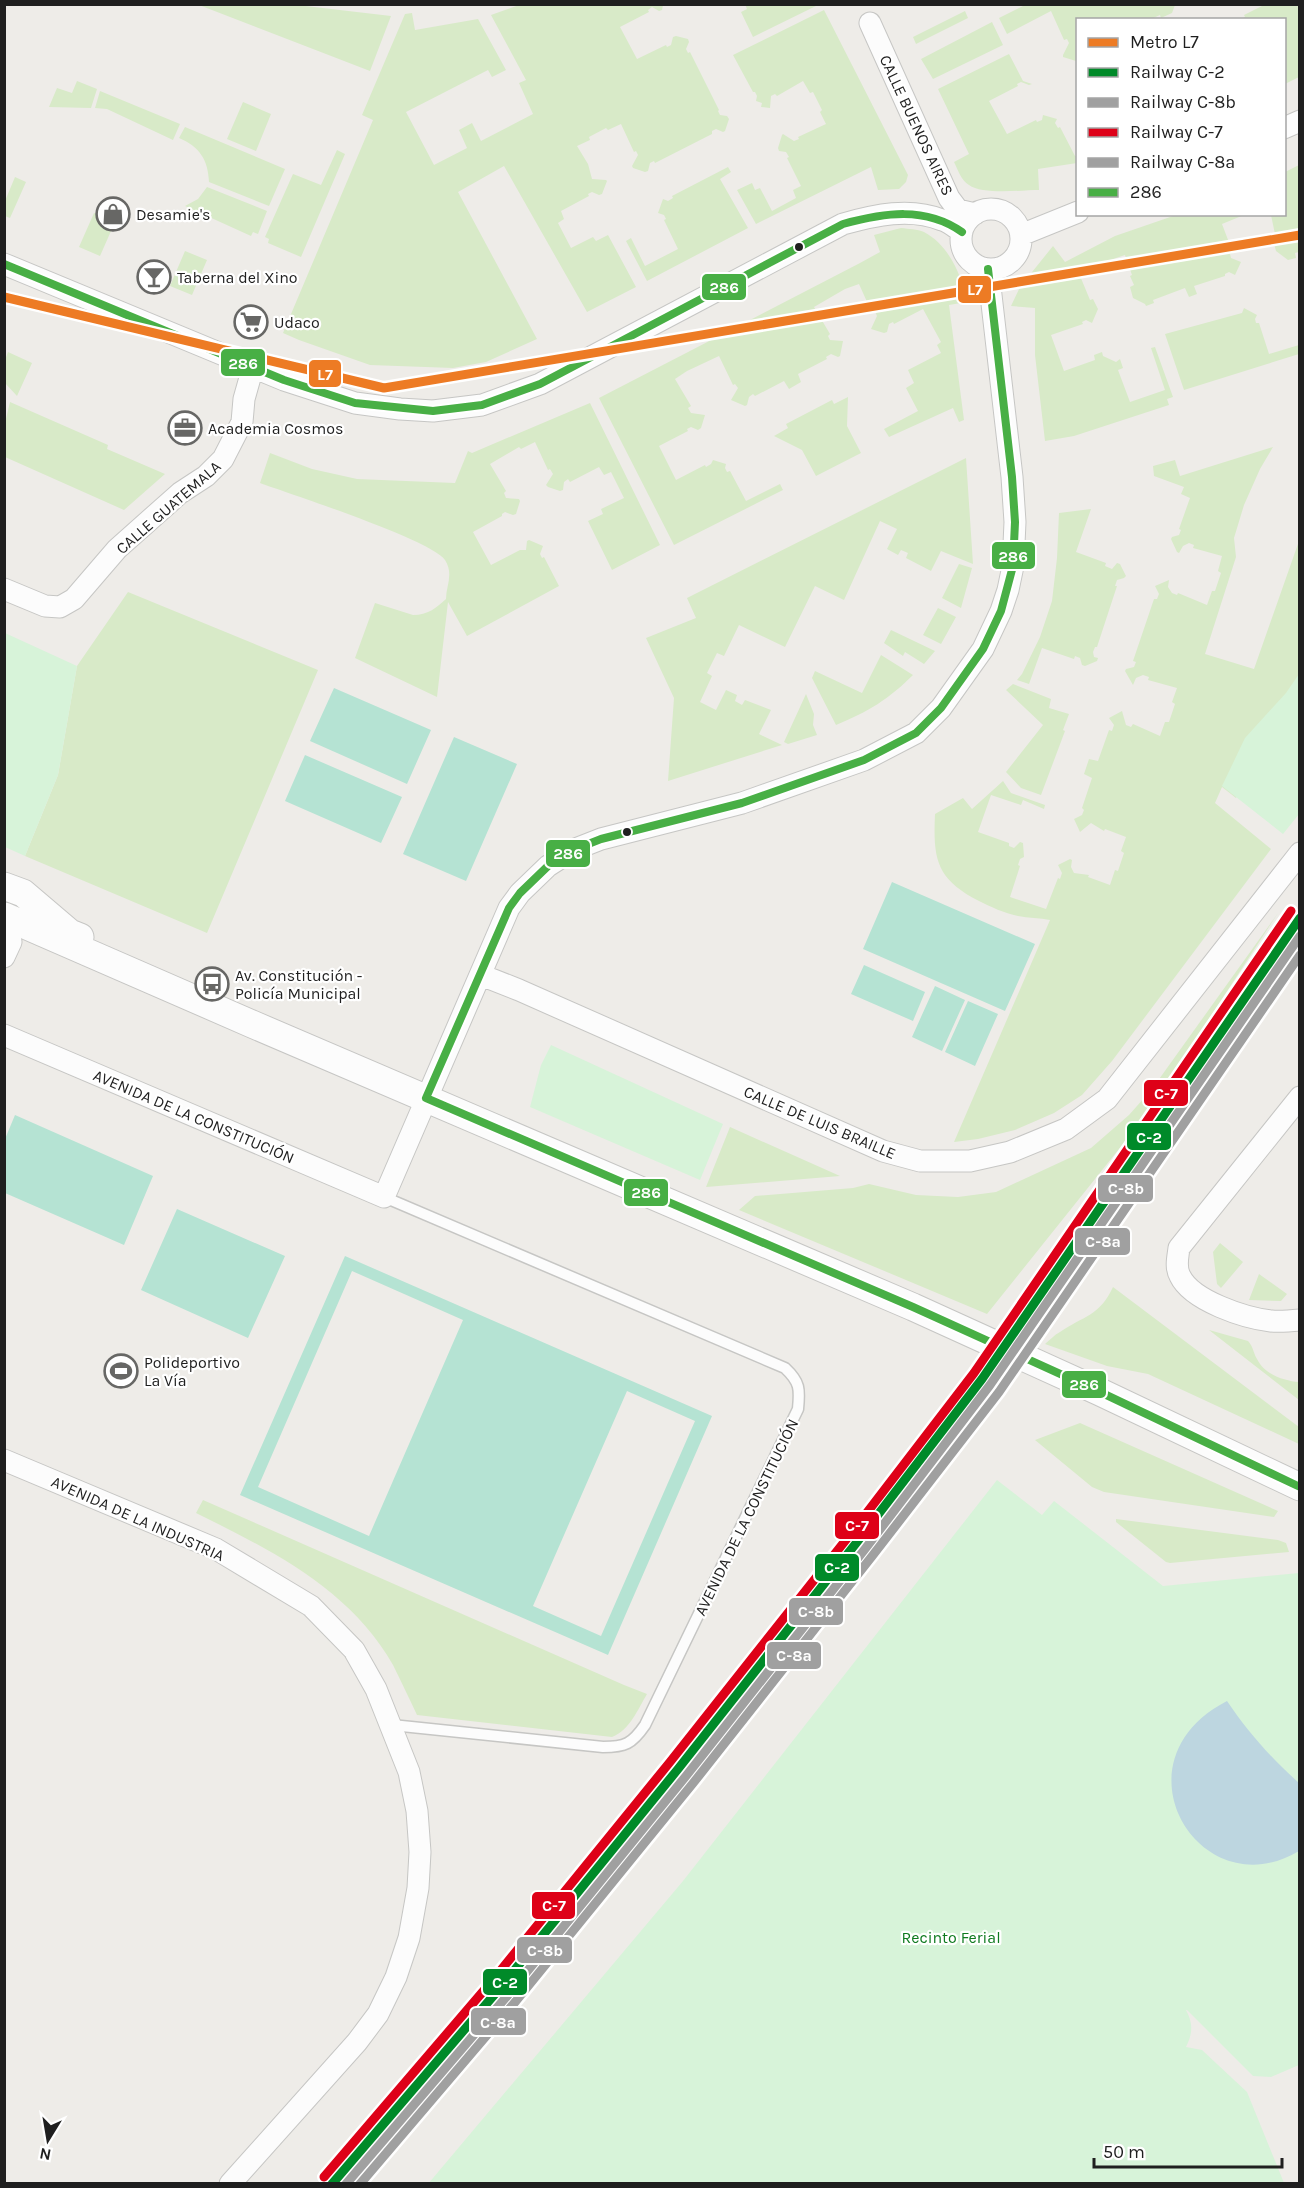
<svg xmlns="http://www.w3.org/2000/svg" width="1304" height="2188" viewBox="0 0 1304 2188" font-family="Karla,sans-serif">
<style>
.grass{fill:#d8eac8}
.park{fill:#d7f3d9}
.pitch{fill:#b5e3d3;fill-rule:evenodd}
.water{fill:#bdd6e0}
.lines{fill:none;stroke-linecap:round;stroke-linejoin:round}
.service-casing{stroke:#c6c6c4;stroke-width:13}
.minor-casing{stroke:#c6c6c4;stroke-width:23}
.tertiary-casing{stroke:#c6c6c4;stroke-width:29}
.service{stroke:#fcfcfc;stroke-width:10}
.minor{stroke:#fcfcfc;stroke-width:21}
.tertiary{stroke:#fcfcfc;stroke-width:27}
.bus-1-casing{stroke:#fff;stroke-width:12}
.bus-1{stroke:#48af45;stroke-width:8}
.rail-1-casing{stroke:#fff;stroke-width:14}
.rail-2-casing{stroke:#fff;stroke-width:14}
.rail-3-casing{stroke:#fff;stroke-width:14}
.rail-4-casing{stroke:#fff;stroke-width:14}
.rail-1{stroke:#008a29;stroke-width:9}
.rail-2{stroke:#a0a0a0;stroke-width:9}
.rail-3{stroke:#de0118;stroke-width:9}
.rail-4{stroke:#a0a0a0;stroke-width:9}
.metro-1-casing{stroke:#fff;stroke-width:14}
.metro-1{stroke:#ed7b24;stroke-width:9}
.bus-dot{fill:#1f1f1f;stroke:#fff;stroke-width:2}
.labels{text-anchor:middle;stroke-width:4.5;stroke-linejoin:round;paint-order:stroke}
.street-label{font-size:16px;fill:#1f1f1f;stroke:#fff}
.poi-label{font-size:16px;fill:#1f1f1f;stroke:#fff;text-anchor:start}
.park-label{font-size:16px;fill:#0f7b20;stroke:#fff}
.line-badge{stroke:#fff;stroke-width:2}
.badge-label{font-size:16px;text-anchor:middle;font-weight:bold;fill:#fff}
</style>
<rect width="100%" height="100%" fill="#eeece8"/>
<path class="grass" d="M745,4H818V5L753,37L741,12L747,9Z
M1266,4L1299,5V77L1285,84L1284,20L1241,19L1245,17L1244,15Z
M199,5H297L391,16L370,71Z
M519,5H663L662,10L659,11L652,7L648,10L649,12L620,27L637,59L666,45L667,47L671,45L673,37L676,36L688,39L689,42L686,49L688,53L690,52L719,110L718,111L720,115L727,116L729,119L725,131L723,132L716,129L712,131V134L655,163L654,161L650,163L648,171L645,172L633,168L632,166L638,155L636,151L634,152L621,124L608,130L606,128L589,137L590,140L577,146L588,164L592,179L606,180L607,181L602,194L599,195L592,192L588,194L589,196L561,211L564,219L558,223L571,248L593,237L596,241L608,235L636,287L587,312L504,166L458,192L537,339L486,362L453,368L370,365L299,340L283,333L373,120L362,115L405,14L412,13L415,30L478,19L506,70L492,77L488,70L406,112L434,165L467,148L459,130L472,123L481,141L533,114L519,83L526,80L491,15Z
M1025,5V4L1175,5L1172,13L1161,18L1160,15L1151,19L1078,20L1076,61L1063,57V55L1069,43L1067,39L1064,40L1051,11L1007,34L999,18Z
M824,10L908,175L906,182L899,189L878,190L871,167L756,224L737,190L752,183L755,190L760,188L772,211L796,198L793,190L801,186L787,158L789,157L786,152L779,151L778,148L782,135L783,134L794,141L799,139L798,137L826,124L820,112L822,110L813,92L810,93L803,81L777,96L775,94L771,96L770,108L761,107L762,103L756,101L757,96L755,92H753L733,55Z
M965,11L968,18L916,44L913,37Z
M992,22L1003,45L933,79L921,59Z
M1009,54L1023,81L1032,84L1029,85L1021,82L1017,84L1018,86L989,101L1007,134L1036,120L1037,122L1042,120L1043,115L1057,119L1055,123L1058,128L1060,127L1075,156H1077V163L1038,169L1039,190C1022,190 982,195 969,185C961,180 958,170 954,162L969,154L938,89Z
M77,81L97,89L91,108L49,107L57,88L72,93Z
M100,91L180,124L173,140L107,109L95,108Z
M243,102L271,114L256,151L227,139Z
M185,127L285,169L269,206L209,182C208,160 200,147 179,138Z
M337,150L345,154L301,257L268,243L269,239L265,237L293,174L321,185Z
M1299,165V252L1295,253L1296,258L1288,260L1276,251L1273,240L1276,239L1271,215L1284,214L1285,172Z
M728,167L731,172L720,179L748,228L647,281L626,241L631,238L645,266L678,249L664,220L666,219L664,215L658,213L663,199L668,201L673,198L672,196Z
M15,177L26,182L10,218L5,216V201Z
M207,187L267,211L258,234L253,232L251,236L185,206L198,199Z
M94,213L115,222L100,256L79,247Z
M1179,214L1244,215L1222,224L1233,253L1230,254L1231,258L1241,262L1235,275L1229,272L1225,274V276L1194,286L1197,294L1189,297L1185,288L1153,300L1154,303L1146,306L1145,304L1133,298L1130,287L1134,285L1130,276L1132,275L1125,255L1078,271L1090,300L1093,299L1098,309L1092,323L1086,320L1082,322L1083,324L1051,335L1064,371L1095,360L1094,355L1102,352L1103,356L1116,362L1120,359L1123,368L1118,370L1130,402L1165,390L1151,348L1155,347L1173,397L1167,399L1169,405L1074,436L1045,441L1035,355V308L1011,306L1020,287L1053,246L1065,262L1115,236Z
M901,228C909,229 917,229 924,232C949,245 962,276 967,302L949,305L964,420L959,422L953,408L889,437L884,429L918,411L906,388L914,383L908,370L941,353L937,345L941,342L923,309L894,324L893,322L889,324L887,332L884,333L871,329L877,316L875,311L872,313L859,284L845,289L814,307L830,334L828,336L830,340L843,341L840,356L838,357L831,354L826,357L827,359L798,374L801,382L789,389L784,381L755,396L753,394L749,397L747,405L745,406L731,400L738,388L735,384L733,385L719,356L687,371L675,379L691,406L688,408L691,413L705,415L701,428L698,430L691,427L687,429L688,431L659,446L676,480L705,465L706,467L711,464L713,460L726,464L725,468L727,472L730,471L746,501L780,484L783,490L674,545L599,398L860,263L880,252L874,235Z
M185,251L207,260L192,295L170,286Z
M1244,308L1257,315L1255,319L1256,323H1259L1269,354L1299,345V354L1184,390L1165,334L1242,313Z
M8,352L32,363L17,396L5,383V360Z
M848,397L847,426L861,453L816,476L802,450L774,436L788,428L786,424L832,400L834,404Z
M10,402L108,445L107,449L165,474L124,510L5,457V423Z
M590,403L660,545L612,570L588,521L603,514L601,509L624,498L611,472L604,475L599,467L570,482L568,479L564,482L563,490L560,491L548,487L546,485L553,474L550,469L548,470L535,442L521,449L519,447L490,464L506,491L504,493L506,498L519,499L520,501L516,514L513,515L505,512L502,514V516L473,532L491,565L520,550H526L527,541L529,540L543,546L540,554L542,558L544,557L559,586L467,636L448,602L437,697L355,658L375,603L413,615C428,615 436,608 446,599C446,586 454,574 445,560C432,540 290,494 260,483L270,453L312,469L357,479L455,483L468,451L472,453L486,447Z
M1273,447L1260,469L1244,505L1234,538L1236,557L1205,654L1254,669L1299,541V706L1236,798L1222,787L1215,803L1271,849L1112,1061L1082,1095L1054,1113L1015,1130L978,1139L954,1142L1050,920C1040,918 1028,918 1018,916C1004,913 991,907 979,901C936,879 933,859 935,814L963,798L972,809L1003,781L1011,793L1045,805L1044,809L1023,800L1021,805L991,795L978,832L1009,843V846L1014,848L1020,842L1023,843L1024,857L1020,859L1018,865L1020,866L1010,897L1046,909L1058,878L1060,879L1062,873L1058,865L1070,859L1072,860L1071,867L1074,873L1089,875L1088,877L1110,885L1115,870L1118,871L1124,853L1121,851L1126,837L1105,829L1104,831L1091,823L1080,832L1074,819L1082,815L1084,810L1082,808L1092,778L1084,774L1089,759L1098,761L1109,730L1112,731L1114,725L1109,718L1122,711L1126,725L1131,727L1133,724L1160,736L1165,722H1169L1175,704L1172,702L1177,688L1148,680L1149,677L1143,675L1136,678L1133,685L1125,671L1126,669L1134,667L1136,662L1133,661L1154,599H1157L1159,594L1155,586L1169,580L1168,587L1172,593L1177,595L1178,593L1207,605L1212,591H1215L1221,573L1218,571L1222,556L1193,548L1194,545L1189,543L1183,546L1179,553L1177,552L1171,539L1172,537L1179,535L1181,530L1179,529L1190,498L1181,494L1184,487L1154,476L1153,466L1175,460L1180,476Z
M966,458L973,564L941,551L931,571L906,558L908,553L901,550L898,555L887,549L897,529L880,521L844,600L815,586L785,647L739,625L724,656L717,653L707,673L712,676L700,702L716,710L726,690L737,695L735,701L742,705L745,700L771,710L759,734L782,745L668,781L674,698L646,638L696,618L687,598Z
M1091,509L1076,552L1106,563L1105,566L1112,569L1117,563L1120,564L1126,576L1124,578L1117,580L1115,586H1117L1097,647H1095L1093,652L1094,657L1098,658L1097,661L1085,666L1082,665L1080,658L1075,656L1074,659L1042,648L1029,684L1017,680L1022,674L1040,637L1052,601L1057,558L1059,513Z
M959,564L972,568L961,608L942,598Z
M128,592L318,670L207,933L25,856L58,775L77,666Z
M938,608L956,617L941,644L923,635Z
M891,630L935,651L924,664L905,652L903,656L884,643Z
M881,655L913,675C889,699 868,712 836,725L812,678L815,671L862,693Z
M1013,684L1051,699L1049,708L1069,714L1063,730L1065,731L1041,795L1021,788L1006,772L1043,725L1006,690Z
M806,694L814,714L813,725L817,735L788,744L784,742Z
M1278,913L1147,1114L987,1314L739,1210L755,1196L853,1188L869,1184L916,1195L958,1197L996,1192L1091,1148L1129,1115L1152,1089Z
M730,1127L840,1176L706,1187Z
M1220,1243L1243,1262L1221,1288L1217,1284L1213,1252Z
M1259,1274L1287,1294L1281,1301L1249,1300Z
M1113,1287L1299,1427V1444L1148,1374L1107,1366L1045,1344C1050,1340 1054,1335 1060,1332C1083,1316 1100,1316 1113,1287Z
M1209,1330L1248,1341C1253,1346 1253,1352 1257,1359C1264,1374 1284,1381 1299,1382V1400Z
M1080,1423L1278,1511L1274,1517L1104,1492L1092,1487L1035,1440Z
M203,1500L624,1685L647,1694C638,1709 630,1730 612,1737L417,1715C409,1698 401,1681 393,1665C350,1589 271,1550 196,1513Z
M1116,1519L1278,1540L1286,1543L1289,1552L1170,1563L1166,1562L1116,1522Z"/>
<path class="park" d="M5,633L77,666L58,775L25,856L5,847Z
M1299,674V814L1283,834L1222,786L1245,738L1286,693Z
M551,1045L723,1124L700,1180L530,1107L541,1065Z
M997,1480L1042,1515L1054,1501L1163,1586L1299,1573V2065L1271,2077L1253,2076L1187,2010H1186C1193,2023 1193,2033 1186,2047L1202,2050L1247,2092L1284,2183L428,2184L683,1881Z"/>
<path class="pitch" d="M334,688L431,730L407,784L310,741Z
M454,737L517,764L466,881L403,854Z
M305,755L402,797L381,843L285,801Z
M892,882L1035,944L1005,1011L863,949Z
M864,965L925,992L913,1021L851,994Z
M935,986L965,1000L942,1051L912,1037Z
M968,1001L998,1014L975,1066L945,1052Z
M15,1115L153,1176L124,1245L5,1193V1139Z
M177,1209L285,1256L248,1338L141,1290Z
M345,1256L712,1416L608,1655L240,1495ZM352,1271L463,1320L369,1536L258,1487ZM627,1391L695,1421L601,1636L533,1606Z"/>
<path class="water" d="M1227,1701C1248,1732 1271,1758 1299,1783V1851C1201,1910 1109,1762 1227,1701Z"/>
<g class="lines">
<defs>
<path id="service" d="M384,1197L785,1368C800,1382 800,1389 798,1409L645,1725C632,1744 625,1747 603,1747L392,1725"/>
<path id="minor" d="M870,23L949,198L958,210L975,214
M1284,128L1300,121
M961 239a30 30 0 1 1 60 0a30 30 0 1 1-60 0Z
M1021,235L1078,212
M4,264L284,380L355,403L400,409L433,411L482,405L540,384L843,224C875,215 910,207 942,220C949,222 956,228 962,232
M4,589L45,606L60,607L74,599L117,549L180,493L206,476L223,459L242,422L244,399L253,367
M4,957L11,942L6,916
M481,975L519,990L883,1151L920,1161H970L1010,1152L1066,1129L1107,1099L1300,853
M4,1035L384,1197L509,908L520,893L548,866L573,850L601,839L742,803L864,760L916,733L941,708L983,649L1001,611L1008,590L1013,566L1015,522L1012,477L988,269
M1300,1097L1179,1248C1178,1257 1175,1267 1180,1276C1192,1301 1245,1318 1271,1321C1280,1322 1290,1321 1300,1320
M4,1460L216,1549L311,1606L354,1650L376,1689L409,1772L417,1811L420,1852L418,1888L409,1938L396,1977L378,2014L357,2042L230,2184"/>
<path id="tertiary" d="M4,886L23,893L70,933L80,937
M4,916L252,1024L913,1307L1100,1392L1300,1487"/>
</defs>
<use href="#service" class="service-casing"/>
<use href="#minor" class="minor-casing"/>
<use href="#tertiary" class="tertiary-casing"/>
<use href="#service" class="service"/>
<use href="#minor" class="minor"/>
<use href="#tertiary" class="tertiary"/>
<defs>
<path id="bus-1" d="M4,264L284,380L355,403L433,411L482,405L540,384L843,224C884,213 925,206 962,232
M426,1098L509,908L520,893L548,866L573,850L601,839L742,803L864,760L916,733L941,708L983,649L1001,611L1013,566L1015,522L1012,477L988,269
M426,1098L913,1307L1100,1392L1300,1487"/>
</defs>
<use href="#bus-1" class="bus-1-casing"/>
<use href="#bus-1" class="bus-1"/>
<defs>
<path id="rail-1" d="M332,2184L500,1988L678,1769L857,1542L982,1379L1300,918"/>
<path id="rail-2" d="M346,2184L508,1995L686,1776L865,1549L990,1385L1300,936"/>
<path id="rail-3" d="M324,2177L492,1981L670,1762L849,1536L974,1373L1291,911"/>
<path id="rail-4" d="M360,2184L516,2001L694,1782L873,1555L999,1392L1300,955"/>
</defs>
<use href="#rail-1" class="rail-1-casing"/>
<use href="#rail-2" class="rail-2-casing"/>
<use href="#rail-3" class="rail-3-casing"/>
<use href="#rail-4" class="rail-4-casing"/>
<use href="#rail-1" class="rail-1"/>
<use href="#rail-2" class="rail-2"/>
<use href="#rail-3" class="rail-3"/>
<use href="#rail-4" class="rail-4"/>
<defs>
<path id="metro-1" d="M4,297L384,388L1300,235"/>
</defs>
<use href="#metro-1" class="metro-1-casing"/>
<use href="#metro-1" class="metro-1"/>
</g>
<defs>
<symbol id="shop-ring" viewBox="-11 -11 22 22"><circle r="9.5" fill="#fff" stroke="#676765" stroke-width="1.5"/><path d="M-5-2.5h2.3a2.7 3.5 0 0 1 5.4 0H5L5.5 6h-11ZM-1.5-2.5h3a1.5 2.3 0 0 0-3 0Z" fill="#676765"/></symbol>
<symbol id="bar-ring" viewBox="-11 -11 22 22"><circle r="9.5" fill="#fff" stroke="#676765" stroke-width="1.5"/><path d="M-6-5H6L.8 .8V4.5H3.5V6h-7V4.5H-.8V.8Z" fill="#676765"/></symbol>
<symbol id="supermarket-ring" viewBox="-11 -11 22 22"><circle r="9.5" fill="#fff" stroke="#676765" stroke-width="1.5"/><path d="M-6-5.5h2.5l.6 2H6L4.5 2H-2.5L-4.4-4H-6ZM-1.5 3.2a1.3 1.3 0 1 0 .1 0ZM3 3.2a1.3 1.3 0 1 0 .1 0Z" fill="#676765"/></symbol>
<symbol id="office-ring" viewBox="-11 -11 22 22"><circle r="9.5" fill="#fff" stroke="#676765" stroke-width="1.5"/><path d="M-6-3h4V-5.5h4V-3h4V5H-6ZM-1-4.5V-3h2v-1.5ZM-6 0V1H6V0Z" fill="#676765"/></symbol>
<symbol id="bus-ring" viewBox="-11 -11 22 22"><circle r="9.5" fill="#fff" stroke="#676765" stroke-width="1.5"/><path d="M-5-6H5V4H4V6H2V4H-2V6H-4V4H-5ZM-3.5-4V0h7V-4ZM-3.5 1.2v1.5H-2V1.2ZM2 1.2v1.5H3.5V1.2Z" fill="#676765"/></symbol>
<symbol id="stadium-ring" viewBox="-11 -11 22 22"><circle r="9.5" fill="#fff" stroke="#676765" stroke-width="1.5"/><path d="M0-5a6.5 5 0 1 0 0 10a6.5 5 0 1 0 0-10ZM-3.5-1.8h7v3.6h-7Z" fill="#676765"/></symbol>
</defs>
<g fill-rule="evenodd">
<use href="#shop-ring" x="94" y="195" width="38" height="38"/>
<use href="#bar-ring" x="135" y="258" width="38" height="38"/>
<use href="#supermarket-ring" x="232" y="303" width="38" height="38"/>
<use href="#office-ring" x="166" y="409" width="38" height="38"/>
<use href="#bus-ring" x="193" y="965" width="38" height="38"/>
<use href="#stadium-ring" x="102" y="1352" width="38" height="38"/>
</g>
<g class="bus-dot">
<circle cx="799" cy="247" r="5"/>
<circle cx="627" cy="832" r="5"/>
</g>
<g class="labels">
<g class="street-label">
<text transform="translate(917 125) rotate(65)" y="6">CALLE BUENOS AIRES</text>
<text transform="translate(168 507) rotate(-41)" y="6">CALLE GUATEMALA</text>
<text transform="translate(194 1116) rotate(23)" y="6">AVENIDA DE LA CONSTITUCIÓN</text>
<text transform="translate(820 1122) rotate(23)" y="6">CALLE DE LUIS BRAILLE</text>
<text transform="translate(746 1517) rotate(-64)" y="6">AVENIDA DE LA CONSTITUCIÓN</text>
<text transform="translate(138 1518) rotate(24)" y="6">AVENIDA DE LA INDUSTRIA</text>
</g>
<g class="poi-label">
<text x="136" y="220">Desamie's</text>
<text x="177" y="283">Taberna del Xino</text>
<text x="274" y="328">Udaco</text>
<text x="208" y="434">Academia Cosmos</text>
<text x="235" y="981">Av. Constitución -<tspan x="235" dy="18">Policía Municipal</tspan></text>
<text x="144" y="1368">Polideportivo<tspan x="144" dy="18">La Vía</tspan></text>
</g>
<g class="park-label">
<text x="951" y="1943">Recinto Ferial</text>
</g>
</g>
<g class="line-badge">
<rect x="701" y="273" width="46" height="28" rx="6" fill="#48af45"/>
<rect x="957" y="275" width="35" height="29" rx="6" fill="#ed7b24"/>
<rect x="220" y="348" width="46" height="29" rx="6" fill="#48af45"/>
<rect x="308" y="359" width="34" height="29" rx="6" fill="#ed7b24"/>
<rect x="991" y="541" width="45" height="29" rx="6" fill="#48af45"/>
<rect x="545" y="839" width="46" height="29" rx="6" fill="#48af45"/>
<rect x="1143" y="1079" width="46" height="28" rx="6" fill="#de0118"/>
<rect x="1126" y="1122" width="46" height="29" rx="6" fill="#008a29"/>
<rect x="1097" y="1174" width="57" height="29" rx="6" fill="#a0a0a0"/>
<rect x="623" y="1178" width="46" height="29" rx="6" fill="#48af45"/>
<rect x="1074" y="1227" width="57" height="29" rx="6" fill="#a0a0a0"/>
<rect x="1061" y="1370" width="46" height="29" rx="6" fill="#48af45"/>
<rect x="834" y="1511" width="46" height="29" rx="6" fill="#de0118"/>
<rect x="814" y="1553" width="46" height="29" rx="6" fill="#008a29"/>
<rect x="788" y="1597" width="56" height="29" rx="6" fill="#a0a0a0"/>
<rect x="766" y="1641" width="56" height="29" rx="6" fill="#a0a0a0"/>
<rect x="531" y="1891" width="45" height="29" rx="6" fill="#de0118"/>
<rect x="516" y="1936" width="57" height="28" rx="6" fill="#a0a0a0"/>
<rect x="482" y="1968" width="46" height="28" rx="6" fill="#008a29"/>
<rect x="470" y="2007" width="57" height="29" rx="6" fill="#a0a0a0"/>
</g>
<g class="badge-label">
<text x="724" y="293">286</text>
<text x="975" y="295">L7</text>
<text x="243" y="369">286</text>
<text x="325" y="380">L7</text>
<text x="1013" y="562">286</text>
<text x="568" y="859">286</text>
<text x="1166" y="1099">C-7</text>
<text x="1149" y="1143">C-2</text>
<text x="1126" y="1194">C-8b</text>
<text x="646" y="1198">286</text>
<text x="1103" y="1247">C-8a</text>
<text x="1084" y="1390">286</text>
<text x="857" y="1531">C-7</text>
<text x="837" y="1573">C-2</text>
<text x="816" y="1617">C-8b</text>
<text x="794" y="1661">C-8a</text>
<text x="554" y="1911">C-7</text>
<text x="545" y="1956">C-8b</text>
<text x="505" y="1988">C-2</text>
<text x="498" y="2028">C-8a</text>
</g>
<rect width="1304" height="2188" fill="none" stroke="#1f1f1f" stroke-width="12"/>
<rect x="1076" y="18" width="210" height="198" fill="#ffffff" stroke="#a5a5a5" stroke-width="1.5"/>
<rect x="1088" y="38" width="30" height="9" fill="#ed7b24" stroke="#a5a5a5" stroke-width="1.5"/>
<text x="1130" y="48" font-size="18" fill="#1f1f1f">Metro L7</text>
<rect x="1088" y="68" width="30" height="9" fill="#008a29" stroke="#a5a5a5" stroke-width="1.5"/>
<text x="1130" y="78" font-size="18" fill="#1f1f1f">Railway C-2</text>
<rect x="1088" y="98" width="30" height="9" fill="#a0a0a0" stroke="#a5a5a5" stroke-width="1.5"/>
<text x="1130" y="108" font-size="18" fill="#1f1f1f">Railway C-8b</text>
<rect x="1088" y="128" width="30" height="9" fill="#de0118" stroke="#a5a5a5" stroke-width="1.5"/>
<text x="1130" y="138" font-size="18" fill="#1f1f1f">Railway C-7</text>
<rect x="1088" y="158" width="30" height="9" fill="#a0a0a0" stroke="#a5a5a5" stroke-width="1.5"/>
<text x="1130" y="168" font-size="18" fill="#1f1f1f">Railway C-8a</text>
<rect x="1088" y="188" width="30" height="9" fill="#48af45" stroke="#a5a5a5" stroke-width="1.5"/>
<text x="1130" y="198" font-size="18" fill="#1f1f1f">286</text>
<g transform="translate(48 2140) rotate(191)" stroke="#ffffff" stroke-width="4.5" paint-order="stroke">
<path d="M0-4.5L10 22L0 15L-10 22Z" fill="#1f1f1f"/>
<text y="-9" font-size="16" font-weight="bold" text-anchor="middle" fill="#1f1f1f">N</text>
</g>
<path d="M1094 2158v9h188v-9" fill="none" stroke="#1f1f1f" stroke-width="3"/>
<text x="1103" y="2158" font-size="18" fill="#1f1f1f" stroke="#ffffff" stroke-width="4.5" paint-order="stroke">50 m</text>
</svg>
